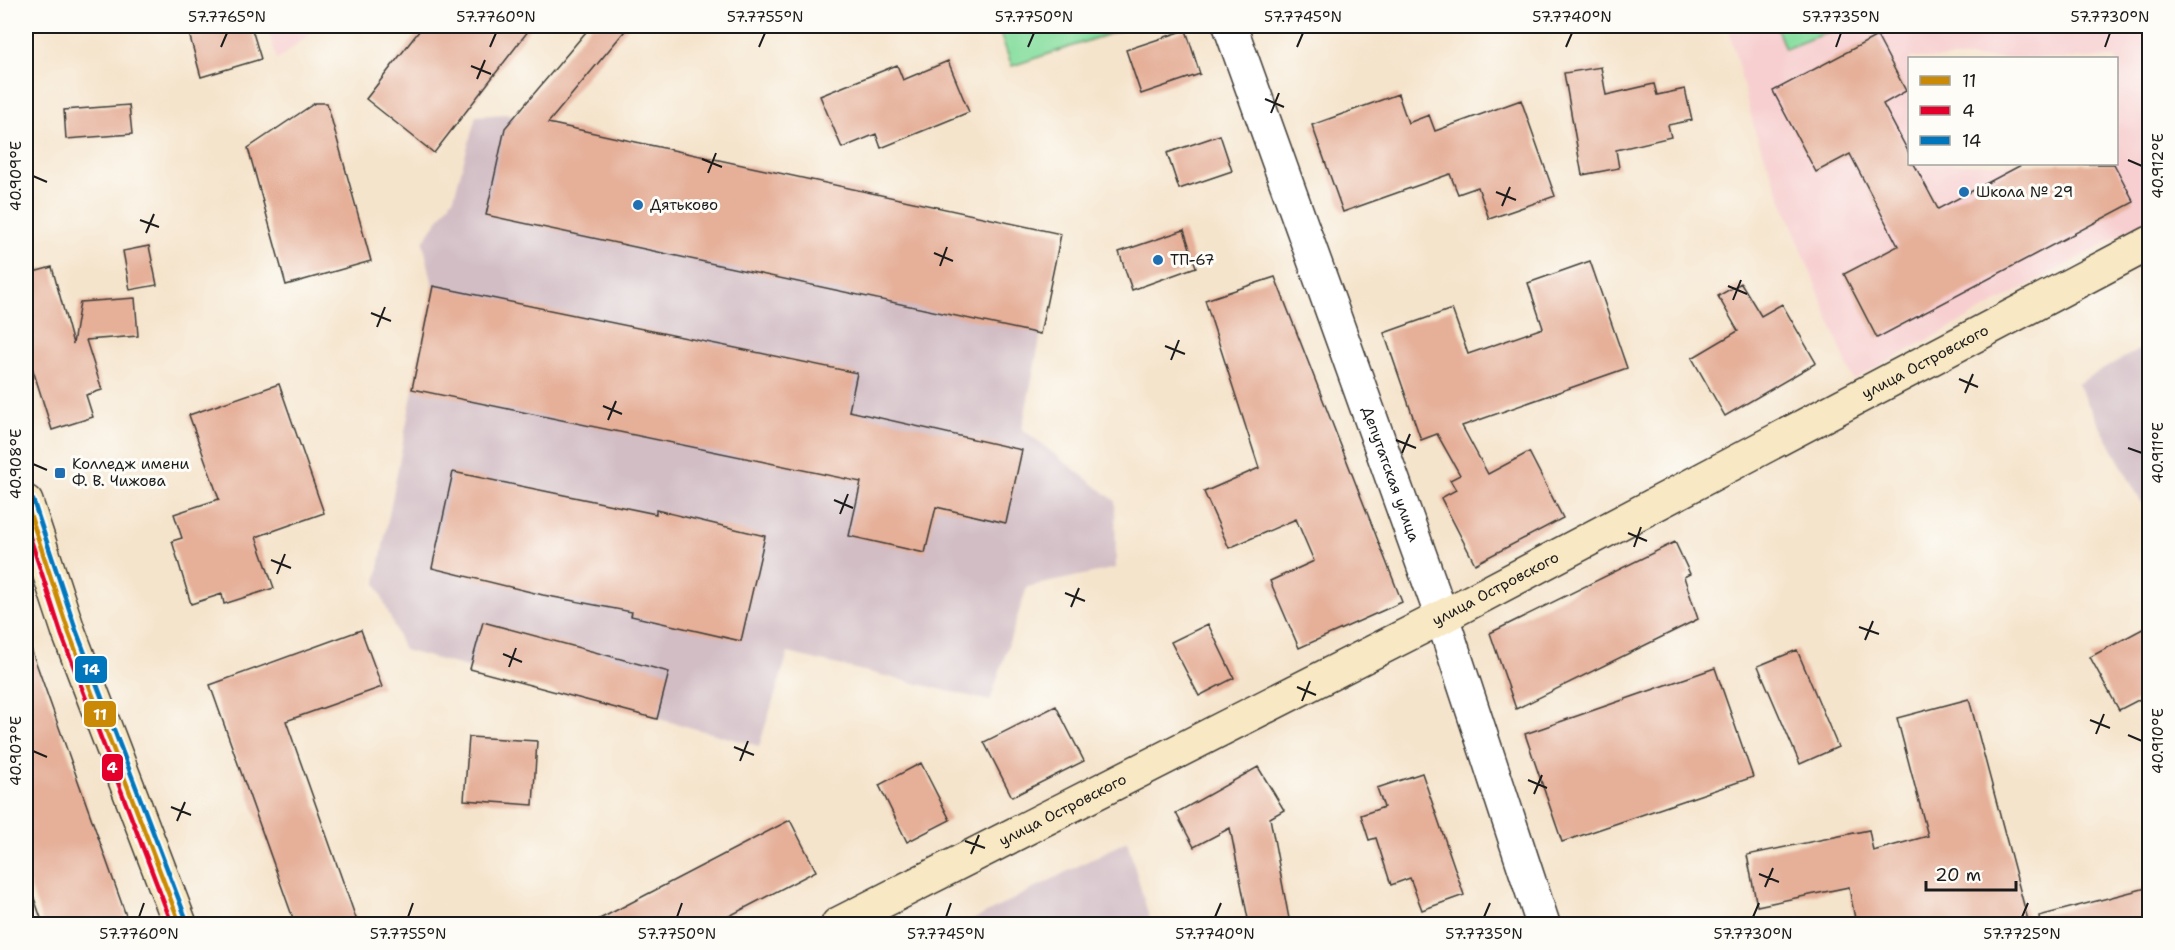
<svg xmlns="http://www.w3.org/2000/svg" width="2175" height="950" viewBox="0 0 2175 950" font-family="'Shantell Sans',sans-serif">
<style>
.built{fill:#f7cfd0;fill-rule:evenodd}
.industrial{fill:#d2bdc5}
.green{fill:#8adfa1;stroke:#537e5e;stroke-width:1.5}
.building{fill:#e5af98}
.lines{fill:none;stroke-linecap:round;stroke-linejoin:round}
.street-casing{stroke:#3d3a36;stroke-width:36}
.secondary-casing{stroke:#3d3a36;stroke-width:36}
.street{stroke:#fff;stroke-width:33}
.secondary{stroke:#f8e8c3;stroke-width:33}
.bus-1-casing{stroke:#fdfcf7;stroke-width:9}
.bus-2-casing{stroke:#fdfcf7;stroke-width:9}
.bus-3-casing{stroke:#fdfcf7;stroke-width:9}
.bus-1{stroke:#cb8a06;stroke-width:4.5}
.bus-2{stroke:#e4002b;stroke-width:4.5}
.bus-3{stroke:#0076bd;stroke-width:4.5}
.ticks{fill:none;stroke:#1c1c1c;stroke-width:2}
.poi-dot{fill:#1f6fb2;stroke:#fdfcf7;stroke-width:2}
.labels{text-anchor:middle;stroke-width:6;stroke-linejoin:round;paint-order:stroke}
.poi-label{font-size:15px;fill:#1c1c1c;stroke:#fdfcf7;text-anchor:start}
.street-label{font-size:15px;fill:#1c1c1c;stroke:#fdfcf7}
.line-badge{stroke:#fdfcf7;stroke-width:2}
.badge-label{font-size:16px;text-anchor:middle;font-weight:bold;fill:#fff}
.neatline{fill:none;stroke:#1c1c1c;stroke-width:2}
.ticks-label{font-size:15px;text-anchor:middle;fill:#1c1c1c}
</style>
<rect width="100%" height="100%" fill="#fdfcf7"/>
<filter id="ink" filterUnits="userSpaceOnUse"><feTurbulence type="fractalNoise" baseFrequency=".0167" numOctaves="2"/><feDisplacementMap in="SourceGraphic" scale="12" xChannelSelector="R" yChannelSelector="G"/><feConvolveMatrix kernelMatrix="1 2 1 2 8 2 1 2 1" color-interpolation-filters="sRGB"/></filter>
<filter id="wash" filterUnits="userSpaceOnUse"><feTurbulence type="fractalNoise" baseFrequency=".008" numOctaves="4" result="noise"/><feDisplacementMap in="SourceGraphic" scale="24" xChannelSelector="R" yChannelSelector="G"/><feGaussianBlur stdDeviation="1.35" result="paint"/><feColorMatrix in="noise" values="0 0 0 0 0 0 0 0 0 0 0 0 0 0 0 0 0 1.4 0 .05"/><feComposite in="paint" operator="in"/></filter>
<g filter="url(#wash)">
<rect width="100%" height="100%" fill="#f5e4cc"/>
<path class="built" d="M267,26H320L277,60Z
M1728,26H2149V220L1853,380L1755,131ZM1910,58H2116V164H1910Z"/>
<path class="industrial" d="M508,114L1061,234L1022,429L1115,501L1116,568L1027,587L990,701L788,653L759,746L404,650L376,583L433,286L423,242L454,197L476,116Z
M2149,344V516L2077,384Z
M1127,841L1151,924H965Z"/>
<path class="green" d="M1002,26H1133L1012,66L998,28Z
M1776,26H1843L1785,49Z"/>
<g id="blocks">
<path class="building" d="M187,26H251L261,59L201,77Z
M423,26H532L434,153L366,99Z
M591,26H629L548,123L1061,234L1040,334L486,215L505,128Z
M1186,30L1200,74L1141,94L1126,50Z
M1877,36L1906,91L1883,104L1910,155V164H1914L1938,209L2023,164H2114L2134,202L1877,338L1844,274L1898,246L1850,154L1816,172L1773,91Z
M948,61L969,112L881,148L876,134L842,148L820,96L897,65L903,80Z
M1601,67L1606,95L1654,84L1657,95L1685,89L1692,120L1668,125L1671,137L1616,150L1619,168L1582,175L1564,73Z
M1398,94L1408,123L1429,115L1435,131L1521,100L1555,196L1489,219L1478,187L1458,194L1450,174L1343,212L1312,125Z
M315,103H327L371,261L286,285L248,148Z
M129,105L132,134L66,139L64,110Z
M1220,135L1232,171L1179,189L1167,153Z
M1184,230L1196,267L1132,290L1119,252Z
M149,246L157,285L130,290L123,251Z
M1590,261L1627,368L1462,426L1488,474L1529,452L1563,518L1475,564L1441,498L1456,490L1450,480L1460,475L1437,434L1421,440L1384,333L1452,309L1468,354L1543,328L1528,283Z
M52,267L73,344L80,302L135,298L138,336L86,340L102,390L86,395L93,417L52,430L26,348V274Z
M1275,277L1402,602L1299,648L1270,581L1314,561L1296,519L1229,548L1204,492L1259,468L1205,300Z
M1741,283L1761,316L1782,304L1816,363L1725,416L1692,358L1738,331L1718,296Z
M433,286L857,373L849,411L1022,450L1006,523L936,507L925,553L849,536L861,482L412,389Z
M279,384L324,513L256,537L274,588L224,604L222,594L191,604L172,541L182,538L174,514L219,499L189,415Z
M453,472L656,514V510L765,536L741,641L631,616L632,612L543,595L432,568Z
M1675,542L1690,574L1684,577L1698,619L1516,709L1490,633Z
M483,622L669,672L657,719L470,669Z
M1208,624L1234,678L1199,696L1171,642Z
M2150,625V694L2119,710L2090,657Z
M361,630L382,687L286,721L358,924H295L210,685Z
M29,643L129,924H43L26,875V644Z
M1797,650L1838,747L1800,764L1758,666Z
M1715,668L1753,777L1562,842L1525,734Z
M1969,699L2029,924H1856L1849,887L1757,906L1747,855L1869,830L1873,851L1928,836L1897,718Z
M1056,706L1084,761L1012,797L984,742Z
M469,737L537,741L533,805L464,800Z
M921,763L950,820L907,842L879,785Z
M1258,767L1284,810L1270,818L1290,924H1249L1230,828L1194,847L1176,813Z
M1422,773L1464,895L1422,910L1410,878L1391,885L1376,838L1369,840L1361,815L1384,807L1377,788Z
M790,820L816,871L714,924H590Z
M2150,887V924H2040L2039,916Z"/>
</g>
</g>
<g filter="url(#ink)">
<use href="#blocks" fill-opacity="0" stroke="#3d3a36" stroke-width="1.5"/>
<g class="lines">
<defs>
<g id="street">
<path id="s1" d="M1230,26L1442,617L1543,924"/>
</g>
<g id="secondary">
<path d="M26,502L69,633L180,924"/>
<path id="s2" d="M838,924L1442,617L2150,243"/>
</g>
</defs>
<use href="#street" class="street-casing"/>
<use href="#secondary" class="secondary-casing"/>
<use href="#street" class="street"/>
<use href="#secondary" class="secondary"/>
<defs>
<path id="bus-1" d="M26,502L69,633L180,924"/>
<path id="bus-2" d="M26,525L62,636L172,924"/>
<path id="bus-3" d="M33,500L76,630L187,921"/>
</defs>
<use href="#bus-1" class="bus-1-casing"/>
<use href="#bus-2" class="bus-2-casing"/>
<use href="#bus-3" class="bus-3-casing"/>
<use href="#bus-1" class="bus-1"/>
<use href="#bus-2" class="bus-2"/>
<use href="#bus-3" class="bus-3"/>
</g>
</g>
<path class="ticks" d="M221,47L227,33M490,47L496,33M759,47L765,33M1028,47L1034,33M1297,47L1303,33M1566,47L1572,33M1836,47L1841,33M2105,47L2110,33M471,66L491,74M477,79L485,60M1265,99L1284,107M1271,113L1279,93M702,159L722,167M2128,160L2142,166M708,173L716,153M33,176L47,182M1496,192L1516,200M1502,206L1510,187M140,220L159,227M146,233L154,214M934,253L953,261M940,266L947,247M1728,286L1747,294M1733,300L1741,280M371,313L391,321M377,327L385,307M1165,346L1185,354M1171,360L1179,340M1959,379L1978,387M1965,393L1973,374M603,406L622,414M608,420L616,401M1396,440L1416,448M2128,448L2142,453M1402,453L1410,434M33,464L47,470M834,500L853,508M840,514L848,494M1628,533L1647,541M1634,547L1641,527M271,560L291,568M277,574L285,554M1065,593L1085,601M1071,607L1079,588M1859,627L1879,634M1865,640L1873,621M503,654L522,662M509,667L516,648M1297,687L1316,695M1302,701L1310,681M2090,720L2110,728M2096,734L2104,714M2128,735L2142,741M734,747L754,755M33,751L47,757M740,761L748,741M1528,780L1547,788M1534,794L1542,775M171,807L191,815M177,821L185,802M965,841L985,848M971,854L979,835M1759,874L1779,882M1765,887L1773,868M139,917L144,903M408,917L413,903M677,917L682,903M946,917L951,903M1215,917L1221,903M1484,917L1490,903M1753,917L1759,903M2022,917L2028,903"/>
<g class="poi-dot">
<circle cx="1964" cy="192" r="6"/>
<circle cx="638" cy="205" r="6"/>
<circle cx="1158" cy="260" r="6"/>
<rect x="54" y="467" width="12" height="12" rx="3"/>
</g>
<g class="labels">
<g class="poi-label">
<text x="1976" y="197">Школа № 29</text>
<text x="650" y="210">Дятьково</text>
<text x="1170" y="265">ТП-67</text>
<text x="72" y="469">Колледж имени<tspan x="72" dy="17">Ф. В. Чижова</tspan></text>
</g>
<g class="street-label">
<text dy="5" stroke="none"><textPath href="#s2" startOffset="1224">улица Островского</textPath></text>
<text dy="5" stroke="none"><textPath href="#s1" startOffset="476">Депутатская улица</textPath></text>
<text dy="5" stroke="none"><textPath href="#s2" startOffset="738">улица Островского</textPath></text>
<text dy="5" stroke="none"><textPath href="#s2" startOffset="252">улица Островского</textPath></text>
</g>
</g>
<g class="line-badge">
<rect x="74" y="655" width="34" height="29" rx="6" fill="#0076bd"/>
<rect x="83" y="700" width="34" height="28" rx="6" fill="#cb8a06"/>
<rect x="101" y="753" width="23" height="29" rx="6" fill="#e4002b"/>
</g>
<g class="badge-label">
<text x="91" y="675">14</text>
<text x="100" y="720">11</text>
<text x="112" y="773">4</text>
</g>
<rect width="2175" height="950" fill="none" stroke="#fdfcf7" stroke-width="66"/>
<rect x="1908" y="57" width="210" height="108" fill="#fdfcf7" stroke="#a3a29f" stroke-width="1.5"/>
<rect x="1920" y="76" width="30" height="9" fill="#cb8a06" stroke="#a3a29f" stroke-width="1.5"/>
<text x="1962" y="87" font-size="18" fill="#1c1c1c">11</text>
<rect x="1920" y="106" width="30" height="9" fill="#e4002b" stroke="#a3a29f" stroke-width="1.5"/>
<text x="1962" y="117" font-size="18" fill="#1c1c1c">4</text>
<rect x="1920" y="136" width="30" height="9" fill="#0076bd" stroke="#a3a29f" stroke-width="1.5"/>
<text x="1962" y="147" font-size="18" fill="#1c1c1c">14</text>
<path d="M1926 881v9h90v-9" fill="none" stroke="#1c1c1c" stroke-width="3"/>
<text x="1935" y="881" font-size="18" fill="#1c1c1c" stroke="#fdfcf7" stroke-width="4.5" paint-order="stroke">20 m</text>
<rect x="33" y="33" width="2109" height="884" class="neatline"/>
<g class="ticks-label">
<text x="227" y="22">57.7765°N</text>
<text x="496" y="22">57.7760°N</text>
<text x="765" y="22">57.7755°N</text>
<text x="1034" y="22">57.7750°N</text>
<text x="1303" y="22">57.7745°N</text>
<text x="1572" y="22">57.7740°N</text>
<text x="1841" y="22">57.7735°N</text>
<text x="2110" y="22">57.7730°N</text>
<text transform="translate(2158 166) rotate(-90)" y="5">40.912°E</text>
<text transform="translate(16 176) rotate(-90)" y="5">40.909°E</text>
<text transform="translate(2158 453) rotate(-90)" y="5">40.911°E</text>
<text transform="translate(16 464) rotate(-90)" y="5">40.908°E</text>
<text transform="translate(2158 741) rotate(-90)" y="5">40.910°E</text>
<text transform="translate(16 751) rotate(-90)" y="5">40.907°E</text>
<text x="139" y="939">57.7760°N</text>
<text x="408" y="939">57.7755°N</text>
<text x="677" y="939">57.7750°N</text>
<text x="946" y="939">57.7745°N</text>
<text x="1215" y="939">57.7740°N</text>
<text x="1484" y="939">57.7735°N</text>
<text x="1753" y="939">57.7730°N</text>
<text x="2022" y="939">57.7725°N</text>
</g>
</svg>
